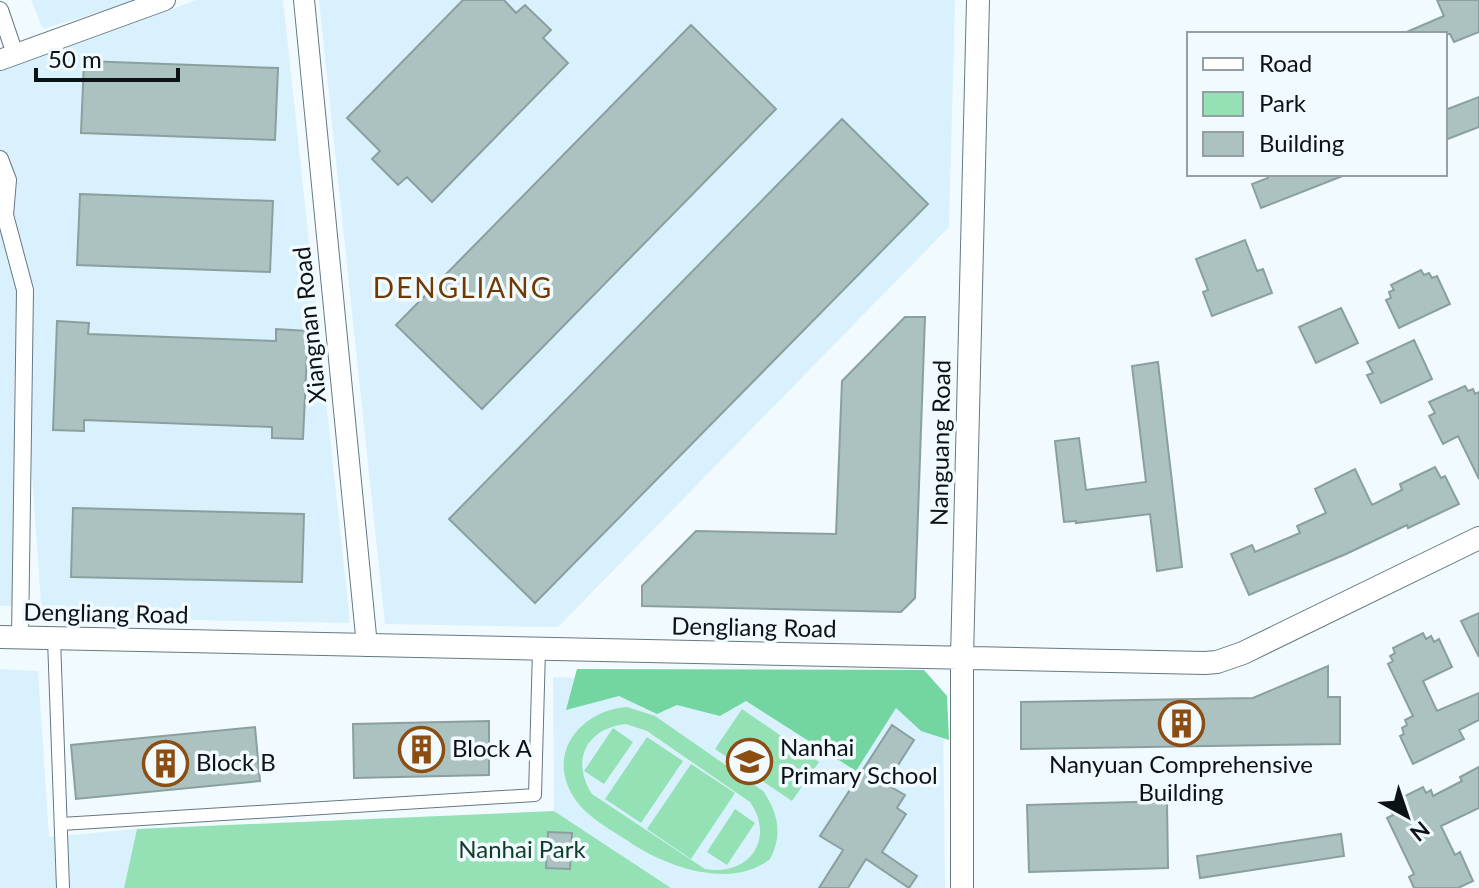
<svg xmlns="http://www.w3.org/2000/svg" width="1479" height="888" viewBox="0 0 1479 888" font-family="Lato,sans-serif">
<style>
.built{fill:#d9f1fc}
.green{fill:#93e1b5;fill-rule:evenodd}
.forest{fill:#73d6a1}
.building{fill:#abc2c1;stroke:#89a09f;stroke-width:2}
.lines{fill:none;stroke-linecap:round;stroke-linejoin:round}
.pedestrian-casing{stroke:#667981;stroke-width:14}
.minor-casing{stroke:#667981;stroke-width:18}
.tertiary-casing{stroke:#667981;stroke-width:22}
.secondary-casing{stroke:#667981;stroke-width:24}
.pedestrian{stroke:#fff;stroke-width:12}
.minor{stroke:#fff;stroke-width:16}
.tertiary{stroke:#fff;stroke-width:20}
.secondary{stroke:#fff;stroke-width:22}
.labels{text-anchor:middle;stroke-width:7;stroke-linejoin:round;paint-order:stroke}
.street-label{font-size:24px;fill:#0c1316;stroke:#f1fafe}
.poi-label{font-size:24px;fill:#0c1316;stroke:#f1fafe;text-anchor:start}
.park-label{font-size:24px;fill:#113c27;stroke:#f1fafe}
.quarter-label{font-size:28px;letter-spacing:2px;fill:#713900;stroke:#f1fafe}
</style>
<rect width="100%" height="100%" fill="#f1fafe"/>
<path class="built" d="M31,0H138L43,29Z
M197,0H283L350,623L42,617L25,376H14V606H0V71Z
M319,0H955L949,227L558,627L385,624Z
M0,669L38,671L49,837L137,829L124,888H0Z
M553,677L914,688L943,713L945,888H671L554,811Z"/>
<path class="green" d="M627,707L655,716L763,791C778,812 783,835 770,859C735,888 673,870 634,845C614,831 586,818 573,796C546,752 582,710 627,707ZM626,724L647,731L750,802C776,840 748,877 705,869L592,794C570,760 587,728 626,724Z
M742,709L819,762L792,801L715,749Z
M613,728L633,742L604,784L584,771Z
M647,737L683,761L641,823L605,799Z
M691,764L735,793L691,859L647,829Z
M735,809L755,823L727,865L707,852Z
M554,811L671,888H124L137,829Z"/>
<path class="forest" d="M577,669L924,670L947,696L949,740L921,731L896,708L856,771L746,701L720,716L677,705L657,714L619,696L566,710Z"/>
<path class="building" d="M463,0H504L516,13L525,5L551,30L543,38L568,63L432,202L407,177L398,185L372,159L380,151L347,118Z
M1437,0H1479V32L1454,42L1450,34H1402L1444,16Z
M691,25L776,109L482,409L396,325Z
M84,61L278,68L275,140L81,133Z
M1479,97V127L1445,140V110Z
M842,119L928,204L535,603L449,519Z
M1267,174H1345V175L1261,208L1252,184L1268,178Z
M80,194L273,201L270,272L77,265Z
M1245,240L1257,271L1263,269L1272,293L1212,316L1203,292L1208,290L1196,259Z
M1421,270L1424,275L1429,273L1432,278L1437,276L1450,304L1399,328L1386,300L1391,298L1389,292L1394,290L1391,285Z
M1341,308L1358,343L1316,363L1299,327Z
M905,317H925L915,598L901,612L642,606V586L696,531L836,534L842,381Z
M57,321L89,323L88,334L276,341V329L308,331L303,439L272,438V427L84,420V431L53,430Z
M1414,340L1432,379L1381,403L1367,375L1373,373L1367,362Z
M1158,362L1182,567L1157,571L1150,514L1076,523V521L1064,522L1055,441L1079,438L1086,490L1146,482L1132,366Z
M1465,386L1468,391L1473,389L1475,394L1479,392V479L1458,436L1443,444L1429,416L1435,413L1429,402Z
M1435,467L1441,478L1445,476L1459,504L1408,528L1407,525L1346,554L1249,595L1231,554L1252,545L1255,552L1300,533L1297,526L1326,513L1315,489L1355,469L1372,505L1402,490L1400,484Z
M73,508L304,514L302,582L71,577Z
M1479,613V657L1461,621Z
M1423,633L1426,639L1431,636L1434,642L1439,639L1452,667L1423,681L1437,711L1479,693V720L1459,730L1464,739L1413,764L1400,736L1404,734L1402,728L1407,725L1405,720L1413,716L1388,664L1393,661L1390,656L1395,653L1393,648Z
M1328,666V697H1340V744L1021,749V702L1253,698Z
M489,721V775L354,778L353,724Z
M892,725L914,740L886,784L905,795L897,808L906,814L882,852L917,876L909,888L866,859L848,888H819L843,850L820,836Z
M255,727L260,781L76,799L71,745Z
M1479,767V808L1441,826L1455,855L1460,852L1473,881L1458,888H1414L1409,877L1414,874L1387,818L1393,815L1390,810L1395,807L1393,802L1423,787L1426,793L1431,790L1433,796L1462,781L1460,777Z
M1167,801L1168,868L1029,872L1027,805Z
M548,832L572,833L570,869L546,868Z
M1341,834L1344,856L1200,878L1197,856Z"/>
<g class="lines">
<defs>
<path id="pedestrian" d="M54,639L63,888
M61,824L535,795L539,649"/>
<path id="minor" d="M0,10L15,54
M0,159L8,180L5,215L25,290L20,638"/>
<path id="tertiary" d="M304,0L367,646
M0,60L165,0"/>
<path id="secondary" d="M0,637L1205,663L1217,662L1243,653L1479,538
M962,888V658L978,0"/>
</defs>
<use href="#pedestrian" class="pedestrian-casing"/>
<use href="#minor" class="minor-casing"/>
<use href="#tertiary" class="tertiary-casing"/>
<use href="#secondary" class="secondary-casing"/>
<use href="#pedestrian" class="pedestrian"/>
<use href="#minor" class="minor"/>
<use href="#tertiary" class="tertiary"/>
<use href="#secondary" class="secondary"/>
</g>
<defs>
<symbol id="building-ring" viewBox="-11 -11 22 22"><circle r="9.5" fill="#f1fafe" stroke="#8b4d12" stroke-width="1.5"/><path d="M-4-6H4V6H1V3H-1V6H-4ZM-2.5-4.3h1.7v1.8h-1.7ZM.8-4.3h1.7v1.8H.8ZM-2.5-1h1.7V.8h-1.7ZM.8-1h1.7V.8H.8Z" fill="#8b4d12"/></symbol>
<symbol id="school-ring" viewBox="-11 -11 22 22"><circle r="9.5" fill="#f1fafe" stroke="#8b4d12" stroke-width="1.5"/><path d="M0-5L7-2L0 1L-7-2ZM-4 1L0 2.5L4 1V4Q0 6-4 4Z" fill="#8b4d12"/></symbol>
</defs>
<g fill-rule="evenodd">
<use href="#building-ring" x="1156" y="698" width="51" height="51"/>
<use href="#building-ring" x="396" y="724" width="51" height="51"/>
<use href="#school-ring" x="724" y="736" width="51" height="51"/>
<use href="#building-ring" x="140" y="738" width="51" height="51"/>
</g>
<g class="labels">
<g class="street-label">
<text transform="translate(310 325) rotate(-96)" y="8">Xiangnan Road</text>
<text transform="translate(941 443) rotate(-89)" y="8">Nanguang Road</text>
<text transform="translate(106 614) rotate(1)" y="8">Dengliang Road</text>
<text transform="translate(754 628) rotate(1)" y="8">Dengliang Road</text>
</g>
<g class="poi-label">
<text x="780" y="756">Nanhai<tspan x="780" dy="28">Primary School</tspan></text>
<text x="452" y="757">Block A</text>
<text x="196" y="771">Block B</text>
<text x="1181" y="773" text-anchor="middle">Nanyuan Comprehensive<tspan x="1181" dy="28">Building</tspan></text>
</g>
<g class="park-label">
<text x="522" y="858">Nanhai Park</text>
</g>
<g class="quarter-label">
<text x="463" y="298">DENGLIANG</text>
</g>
</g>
<rect x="1187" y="32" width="260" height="144" fill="#f1fafe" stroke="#959ea1" stroke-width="2"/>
<rect x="1203" y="58" width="40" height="12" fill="#ffffff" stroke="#959ea1" stroke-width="2"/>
<text x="1259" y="72" font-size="24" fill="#0c1316">Road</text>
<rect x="1203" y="92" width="40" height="24" fill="#93e1b5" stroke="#959ea1" stroke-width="2"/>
<text x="1259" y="112" font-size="24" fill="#0c1316">Park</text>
<rect x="1203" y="132" width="40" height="24" fill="#abc2c1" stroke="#959ea1" stroke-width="2"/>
<text x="1259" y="152" font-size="24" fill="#0c1316">Building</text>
<g transform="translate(1407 816) rotate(140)" stroke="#f1fafe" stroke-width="6" paint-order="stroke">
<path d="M0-6L14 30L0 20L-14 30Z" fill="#0c1316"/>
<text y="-12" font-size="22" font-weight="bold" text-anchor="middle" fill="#0c1316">N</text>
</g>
<path d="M36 68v12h142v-12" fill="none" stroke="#0c1316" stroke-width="4"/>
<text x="48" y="68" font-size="24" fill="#0c1316" stroke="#f1fafe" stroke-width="6" paint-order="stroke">50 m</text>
</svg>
